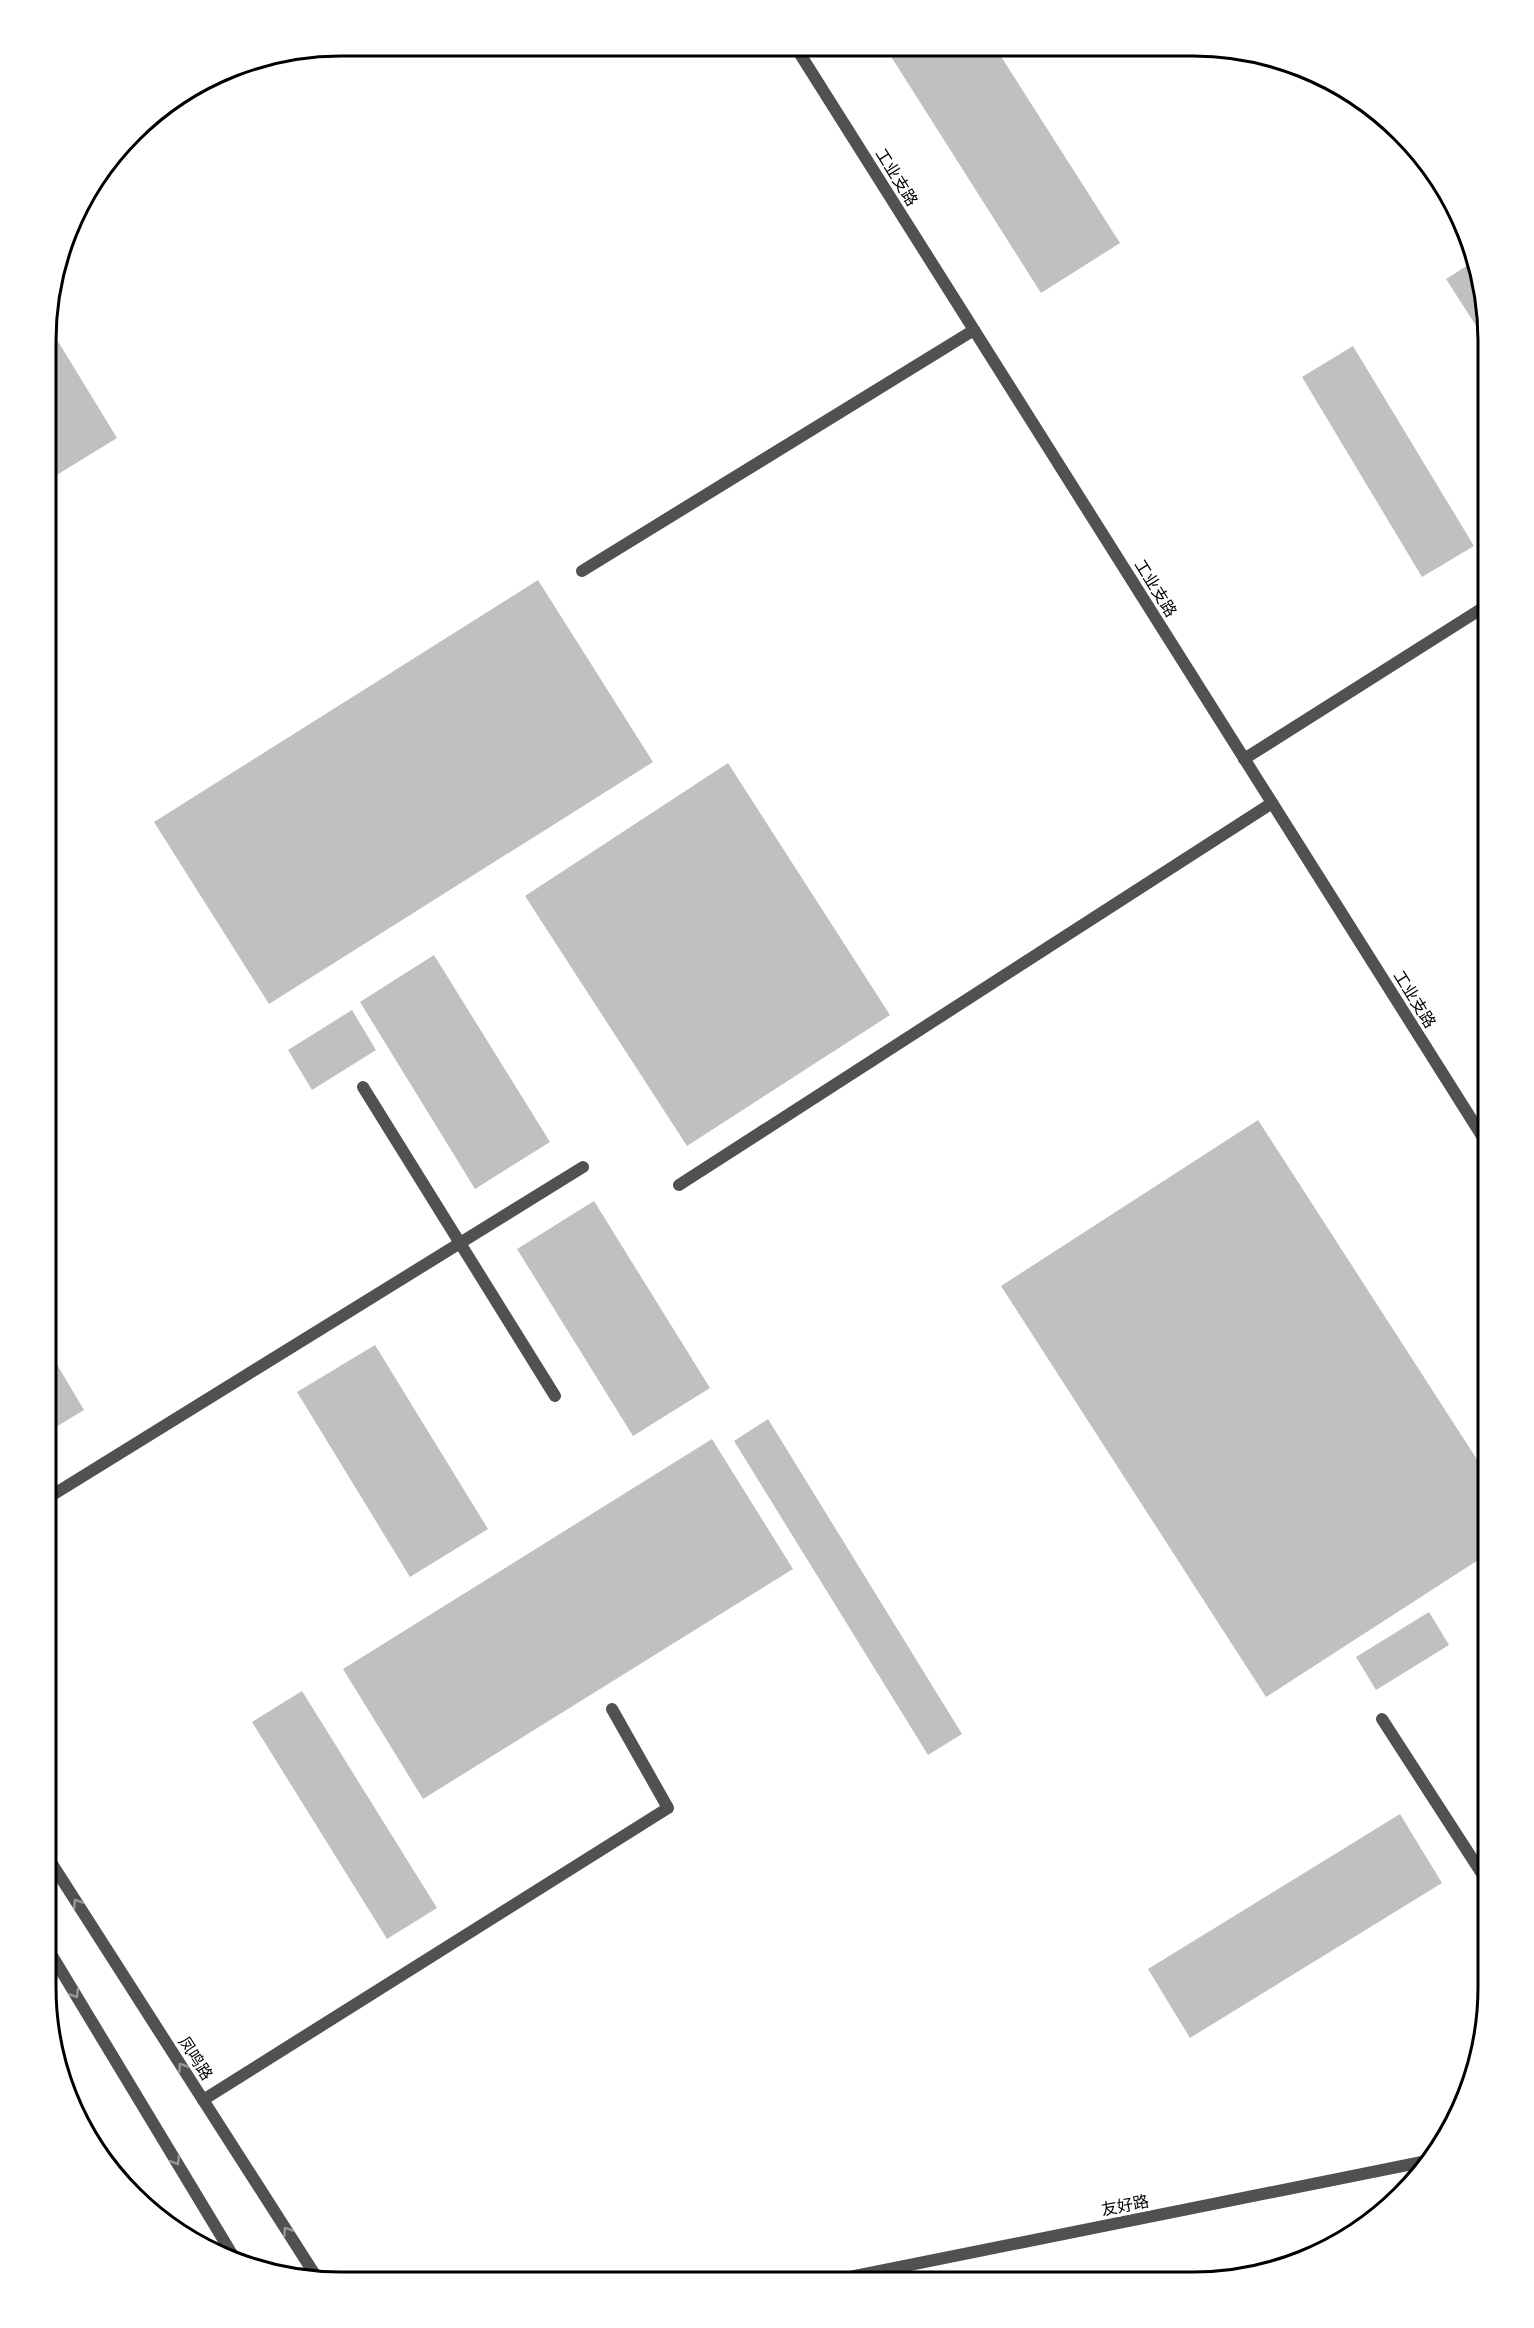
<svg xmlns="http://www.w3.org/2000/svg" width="1534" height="2328" viewBox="0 0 1534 2328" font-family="Figtree,'Noto Sans SC',sans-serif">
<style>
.building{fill:#c0c0c0}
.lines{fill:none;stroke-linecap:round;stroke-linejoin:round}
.service{stroke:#515151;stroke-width:12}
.minor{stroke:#515151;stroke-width:12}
.tertiary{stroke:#515151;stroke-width:12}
.oneway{stroke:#979797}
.labels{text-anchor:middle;stroke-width:6;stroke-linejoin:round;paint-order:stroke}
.street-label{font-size:16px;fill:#000;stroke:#fff}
.rim{fill:none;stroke:#000;stroke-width:3}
</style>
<rect width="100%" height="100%" fill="#fff"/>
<path class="building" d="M885,47H995L1120,243L1041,293Z
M1473,262L1489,340V346L1446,279Z
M48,325L117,438L47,481V362Z
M1353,346L1474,546L1422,577L1302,377Z
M538,580L653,762L269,1004L154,822Z
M728,763L890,1015L687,1146L525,896Z
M434,955L550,1142L475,1189L360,1002Z
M352,1010L376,1050L312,1090L288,1050Z
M1258,1120L1489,1478V1553L1266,1697L1001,1286Z
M594,1201L710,1388L633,1436L517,1249Z
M375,1345L488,1529L410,1577L297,1392Z
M46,1346L84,1410L46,1433Z
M768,1419L962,1734L928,1755L734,1441Z
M712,1439L793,1569L423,1799L343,1669Z
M1429,1612L1449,1645L1376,1690L1356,1657Z
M302,1691L437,1908L387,1939L252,1722Z
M1400,1814L1442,1883L1190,2038L1148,1969Z"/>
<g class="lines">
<path class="service" d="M582,571L974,330
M1244,759L1489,604
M363,1087L555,1396
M679,1185L1272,803
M46,1499L583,1167
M1382,1719L1488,1883
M203,2100L668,1808L612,1709"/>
<path class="minor" d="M795,46L1489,1147"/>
<path class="tertiary" d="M45,1853L319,2281
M45,1944L238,2264
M825,2282L1432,2160"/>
</g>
<defs><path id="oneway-chevron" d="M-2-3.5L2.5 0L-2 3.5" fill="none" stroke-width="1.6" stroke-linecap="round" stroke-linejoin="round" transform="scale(1.5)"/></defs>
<g class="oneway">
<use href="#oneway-chevron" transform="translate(77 1903) rotate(-123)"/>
<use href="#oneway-chevron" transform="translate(75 1994) rotate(59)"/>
<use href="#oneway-chevron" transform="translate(182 2067) rotate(-123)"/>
<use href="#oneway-chevron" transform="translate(176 2161) rotate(59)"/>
<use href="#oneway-chevron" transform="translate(287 2231) rotate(-123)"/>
</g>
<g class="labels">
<g class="street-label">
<text transform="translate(897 177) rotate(58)" y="6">工业支路</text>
<text transform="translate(1156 588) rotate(58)" y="6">工业支路</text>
<text transform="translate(1415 999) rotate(58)" y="6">工业支路</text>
<text transform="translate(196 2058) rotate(57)" y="6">凤鸣路</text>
<text transform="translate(1125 2205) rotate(-11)" y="6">友好路</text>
</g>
</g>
<path d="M0 0H1534V2328H0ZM341 56H1193A285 285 0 0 1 1478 341V1987A285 285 0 0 1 1193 2272H341A285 285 0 0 1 56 1987V341A285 285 0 0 1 341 56Z" fill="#fff" fill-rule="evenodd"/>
<path class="rim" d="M341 56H1193A285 285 0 0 1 1478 341V1987A285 285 0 0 1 1193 2272H341A285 285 0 0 1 56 1987V341A285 285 0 0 1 341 56Z"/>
</svg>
